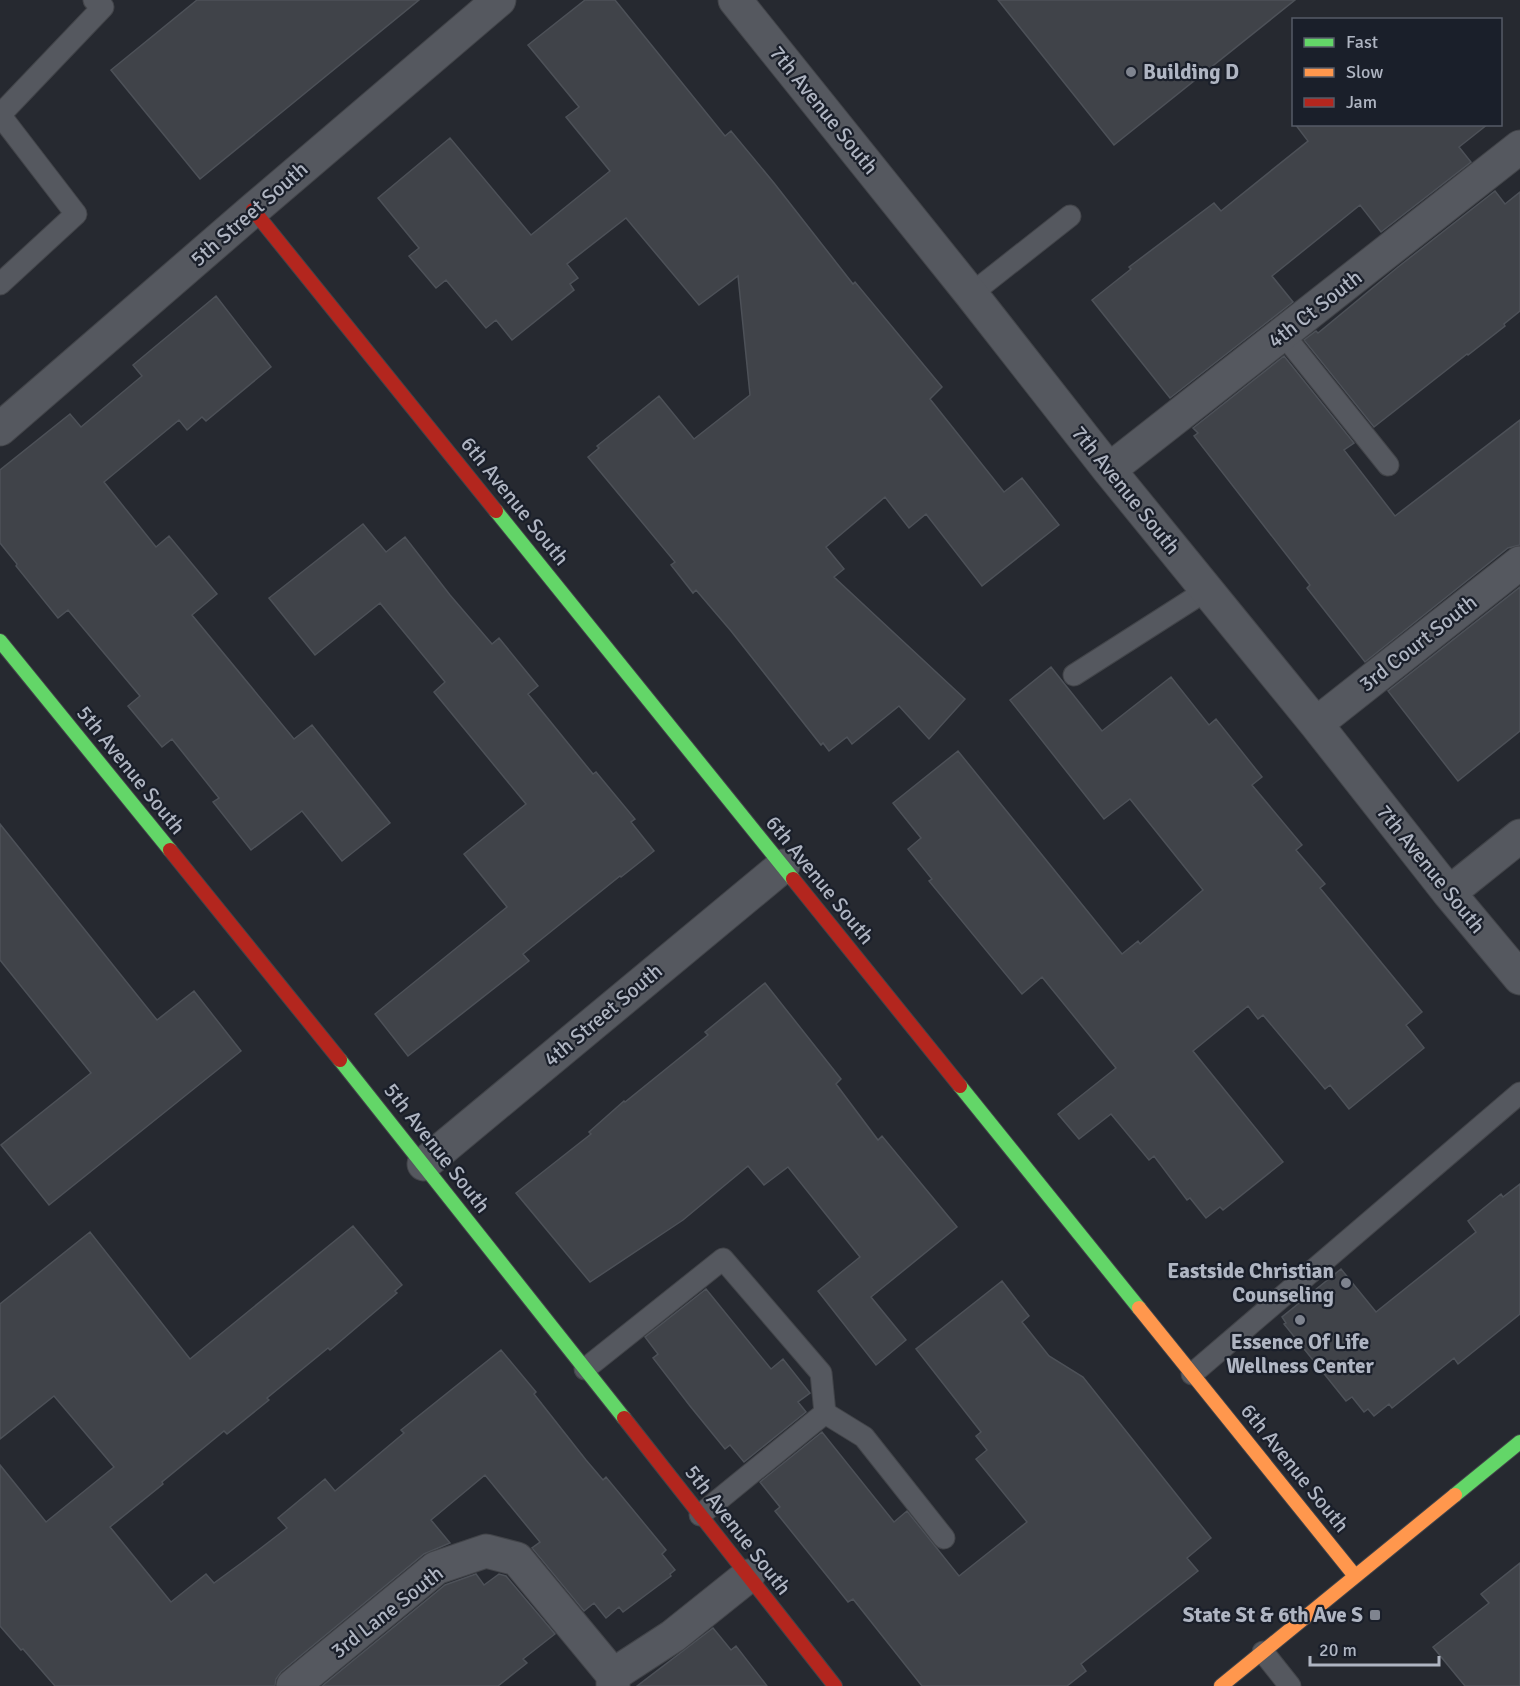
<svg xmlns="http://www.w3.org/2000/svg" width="1520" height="1686" viewBox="0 0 1520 1686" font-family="Signika,sans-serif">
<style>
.building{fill:#404349;stroke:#4d5158;stroke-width:1.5}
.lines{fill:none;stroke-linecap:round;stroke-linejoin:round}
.lane-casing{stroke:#424449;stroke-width:23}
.street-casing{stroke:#424449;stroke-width:35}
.fast-casing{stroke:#424449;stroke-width:16}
.slow-casing{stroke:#424449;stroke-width:16}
.jam-casing{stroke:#424449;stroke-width:16}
.lane{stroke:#55585f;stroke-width:21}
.street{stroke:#55585f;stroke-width:33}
.fast{stroke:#63d668;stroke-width:14}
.slow{stroke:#ff974d;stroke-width:14}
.jam{stroke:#b3261e;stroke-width:14}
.poi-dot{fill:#7f848f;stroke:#1a1f2a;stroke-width:2}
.labels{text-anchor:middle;stroke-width:4.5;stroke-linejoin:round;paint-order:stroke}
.poi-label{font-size:21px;font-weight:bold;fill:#afb5c2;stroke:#1a1f2a;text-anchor:end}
.street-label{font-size:21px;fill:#afb5c2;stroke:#1a1f2a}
</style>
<rect width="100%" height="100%" fill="#262930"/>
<path class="building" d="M197,0H419L200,179L111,70Z
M585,0H615L725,136L731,131L774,183L853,284L855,282L942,387L930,399L1004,492L1022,478L1059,525L982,586L926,514L909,528L885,497L826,547L844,569L834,577L965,699L929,739L899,706L852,744L847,737L829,751L823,743L821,745L731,631L696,590L693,593L671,565L675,562L588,457L599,448L597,446L659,396L694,439L750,395L738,276L699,305L626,218L567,264L578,278L570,284L574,290L512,340L496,320L486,328L446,280L436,288L409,256L419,248L378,198L450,138L531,235L610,171L566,117L579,107L528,45Z
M998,0H1295L1114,145Z
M1295,124H1488L1459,147L1471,162L1381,232L1360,205L1272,276L1293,302L1170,398L1092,300L1131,269L1129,267L1214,203L1221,211L1308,141Z
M1495,191L1505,204L1520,192V311L1504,324L1505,326L1468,355L1467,354L1374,427L1304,340L1316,331L1318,333L1398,267Z
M216,296L271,367L206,421L202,417L187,430L179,420L104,482L156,547L169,536L217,594L192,615L294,739L312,725L390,823L342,861L302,811L251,850L213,802L219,798L172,739L162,747L128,706L140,696L68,610L58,618L16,566L17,564L0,543V470L70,414L81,427L142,376L133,365Z
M1284,356L1354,443L1344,450L1395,516L1520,420V545L1508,548L1365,662L1307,588L1310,585L1194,436L1198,433L1193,428Z
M363,524L386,552L405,537L450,595L492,644L499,638L538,686L528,694L593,774L596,772L635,819L631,822L654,851L621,877L620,876L523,954L529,961L408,1056L375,1014L507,907L464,854L526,804L434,692L445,682L380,603L315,655L269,598Z
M1520,587V731L1458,781L1388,691Z
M1051,667L1102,731L1171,677L1209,725L1216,719L1262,777L1252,785L1302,845L1296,850L1325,884L1320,888L1422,1012L1406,1025L1424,1048L1349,1109L1330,1085L1325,1089L1263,1015L1258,1019L1248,1006L1193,1051L1283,1162L1223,1210L1220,1207L1206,1218L1190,1198L1187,1200L1154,1156L1149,1160L1111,1114L1079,1139L1058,1114L1116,1068L1042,977L1022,994L929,881L932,879L908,849L921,838L893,803L958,751L1122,954L1138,941L1140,944L1203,890L1130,799L1104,819L1010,700Z
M0,824L157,1020L194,991L241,1051L49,1205L1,1145L91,1073L0,960Z
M765,983L841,1079L836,1084L878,1140L882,1136L957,1227L871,1297L906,1340L876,1365L818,1291L860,1257L788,1167L764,1185L748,1166L683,1220L590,1282L516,1193L591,1134L589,1132L624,1101L625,1102L708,1035L705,1032Z
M1520,1184V1314L1458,1364L1454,1358L1392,1408L1389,1404L1374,1416L1368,1409L1364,1412L1352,1397L1346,1401L1284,1324L1286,1323L1282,1317L1341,1269L1376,1312L1476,1232L1468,1221L1501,1194L1503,1197Z
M353,1226L402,1285L395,1291L397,1293L330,1350L328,1348L267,1398L269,1400L227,1434L224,1431L162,1482L163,1484L110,1527L171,1602L206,1574L214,1583L244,1561L287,1528L278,1518L325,1479L335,1491L404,1433L401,1430L501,1350L536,1392L534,1394L586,1460L603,1480L606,1477L666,1550L662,1554L675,1570L670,1574L671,1576L623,1612L619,1607L606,1618L594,1603L584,1611L532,1548L540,1542L485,1475L431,1520L450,1543L424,1554L281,1672L276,1679L275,1686H55L23,1649L21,1650L0,1626V1465L46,1522L114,1467L54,1396L0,1439V1304L90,1232L190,1359Z
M1002,1281L1029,1316L1022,1322L1049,1356L1083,1377L1211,1538L1187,1558L1198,1571L1081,1664L1086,1671L1067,1686H922L853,1599L848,1602L775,1511L780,1507L760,1482L822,1432L894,1522L907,1511L959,1576L1027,1522L976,1459L987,1450L976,1436L981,1432L916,1349Z
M706,1289L771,1369L783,1359L810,1393L798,1402L806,1412L744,1462L730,1445L725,1449L690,1406L653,1358L658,1354L645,1337Z
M1520,1563V1686H1465L1433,1647L1489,1603L1481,1594Z
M476,1574L484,1585L499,1574L506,1576L555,1634L523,1659L527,1663L498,1686H322L445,1585Z
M713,1628L731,1650L736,1646L767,1686H637Z"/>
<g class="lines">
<defs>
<path id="lane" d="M0,115L76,214L0,284
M0,115L103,7L94,0
M971,294L1070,216
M1283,334L1388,465
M1074,675L1207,590
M585,1369L723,1259L821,1373L825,1413L700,1515
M1192,1374L1520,1093
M825,1413L864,1437L944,1538
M1263,1652L1290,1686"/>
<path id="street" d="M735,0L971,294L1109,470L1316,724L1449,893L1520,978
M0,429L253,210L499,0
M1109,470L1520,147
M1316,724L1520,563
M1449,893L1520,836
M424,1164L783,866
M613,1675L673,1636L748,1576
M293,1686L436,1568L486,1551L517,1559L613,1675V1686"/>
<path id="fast" d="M496,511L793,879
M0,641L170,850
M340,1060L624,1418
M960,1086L1139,1308
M1455,1495L1520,1442"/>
<path id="slow" d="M1139,1308L1355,1576
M1221,1686L1455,1495"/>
<path id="jam" d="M253,210L496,511
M170,850L340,1060
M793,879L960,1086
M624,1418L835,1686"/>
</defs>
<use href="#lane" class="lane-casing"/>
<use href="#street" class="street-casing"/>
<use href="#fast" class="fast-casing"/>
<use href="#slow" class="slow-casing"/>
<use href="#jam" class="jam-casing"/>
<use href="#lane" class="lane"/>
<use href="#street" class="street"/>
<use href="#fast" class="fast"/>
<use href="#slow" class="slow"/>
<use href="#jam" class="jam"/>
</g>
<g class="poi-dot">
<circle cx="1131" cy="72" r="6"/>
<circle cx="1346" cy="1283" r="6"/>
<circle cx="1300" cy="1320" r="6"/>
<rect x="1369" y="1609" width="12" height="12" rx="3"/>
</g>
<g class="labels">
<g class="poi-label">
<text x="1143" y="79" text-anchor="start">Building D</text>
<text x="1334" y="1278">Eastside Christian<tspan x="1334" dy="24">Counseling</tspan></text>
<text x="1300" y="1349" text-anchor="middle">Essence Of Life<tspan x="1300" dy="24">Wellness Center</tspan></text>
<text x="1363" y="1622">State St &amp; 6th Ave S</text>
</g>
<g class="street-label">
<text transform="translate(824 110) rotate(51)" y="7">7th Avenue South</text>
<text transform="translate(249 214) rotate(-41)" y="7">5th Street South</text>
<text transform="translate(1315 309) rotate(-38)" y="7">4th Ct South</text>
<text transform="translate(1126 490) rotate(51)" y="7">7th Avenue South</text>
<text transform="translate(515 501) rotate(51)" y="7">6th Avenue South</text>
<text transform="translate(1418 643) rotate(-38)" y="7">3rd Court South</text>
<text transform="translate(131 770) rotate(51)" y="7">5th Avenue South</text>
<text transform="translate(1431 869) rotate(51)" y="7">7th Avenue South</text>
<text transform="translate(820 880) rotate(51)" y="7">6th Avenue South</text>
<text transform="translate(603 1015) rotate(-40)" y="7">4th Street South</text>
<text transform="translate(437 1148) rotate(52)" y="7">5th Avenue South</text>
<text transform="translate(1295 1468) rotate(51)" y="7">6th Avenue South</text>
<text transform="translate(738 1530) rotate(52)" y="7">5th Avenue South</text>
<text transform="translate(387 1612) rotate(-38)" y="7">3rd Lane South</text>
</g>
</g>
<rect x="1292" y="18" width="210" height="108" fill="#1a1f2a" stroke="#565b67" stroke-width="1.5"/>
<rect x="1304" y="38" width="30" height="9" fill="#63d668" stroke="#565b67" stroke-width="1.5"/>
<text x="1346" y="48" font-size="18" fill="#afb5c2">Fast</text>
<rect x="1304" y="68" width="30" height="9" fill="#ff974d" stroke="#565b67" stroke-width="1.5"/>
<text x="1346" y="78" font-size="18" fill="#afb5c2">Slow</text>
<rect x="1304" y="98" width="30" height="9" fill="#b3261e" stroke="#565b67" stroke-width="1.5"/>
<text x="1346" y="108" font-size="18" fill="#afb5c2">Jam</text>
<path d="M1310 1656v9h129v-9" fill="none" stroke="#afb5c2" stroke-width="3"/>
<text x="1319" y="1656" font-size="18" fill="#afb5c2" stroke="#1a1f2a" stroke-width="4.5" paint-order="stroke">20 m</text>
</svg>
